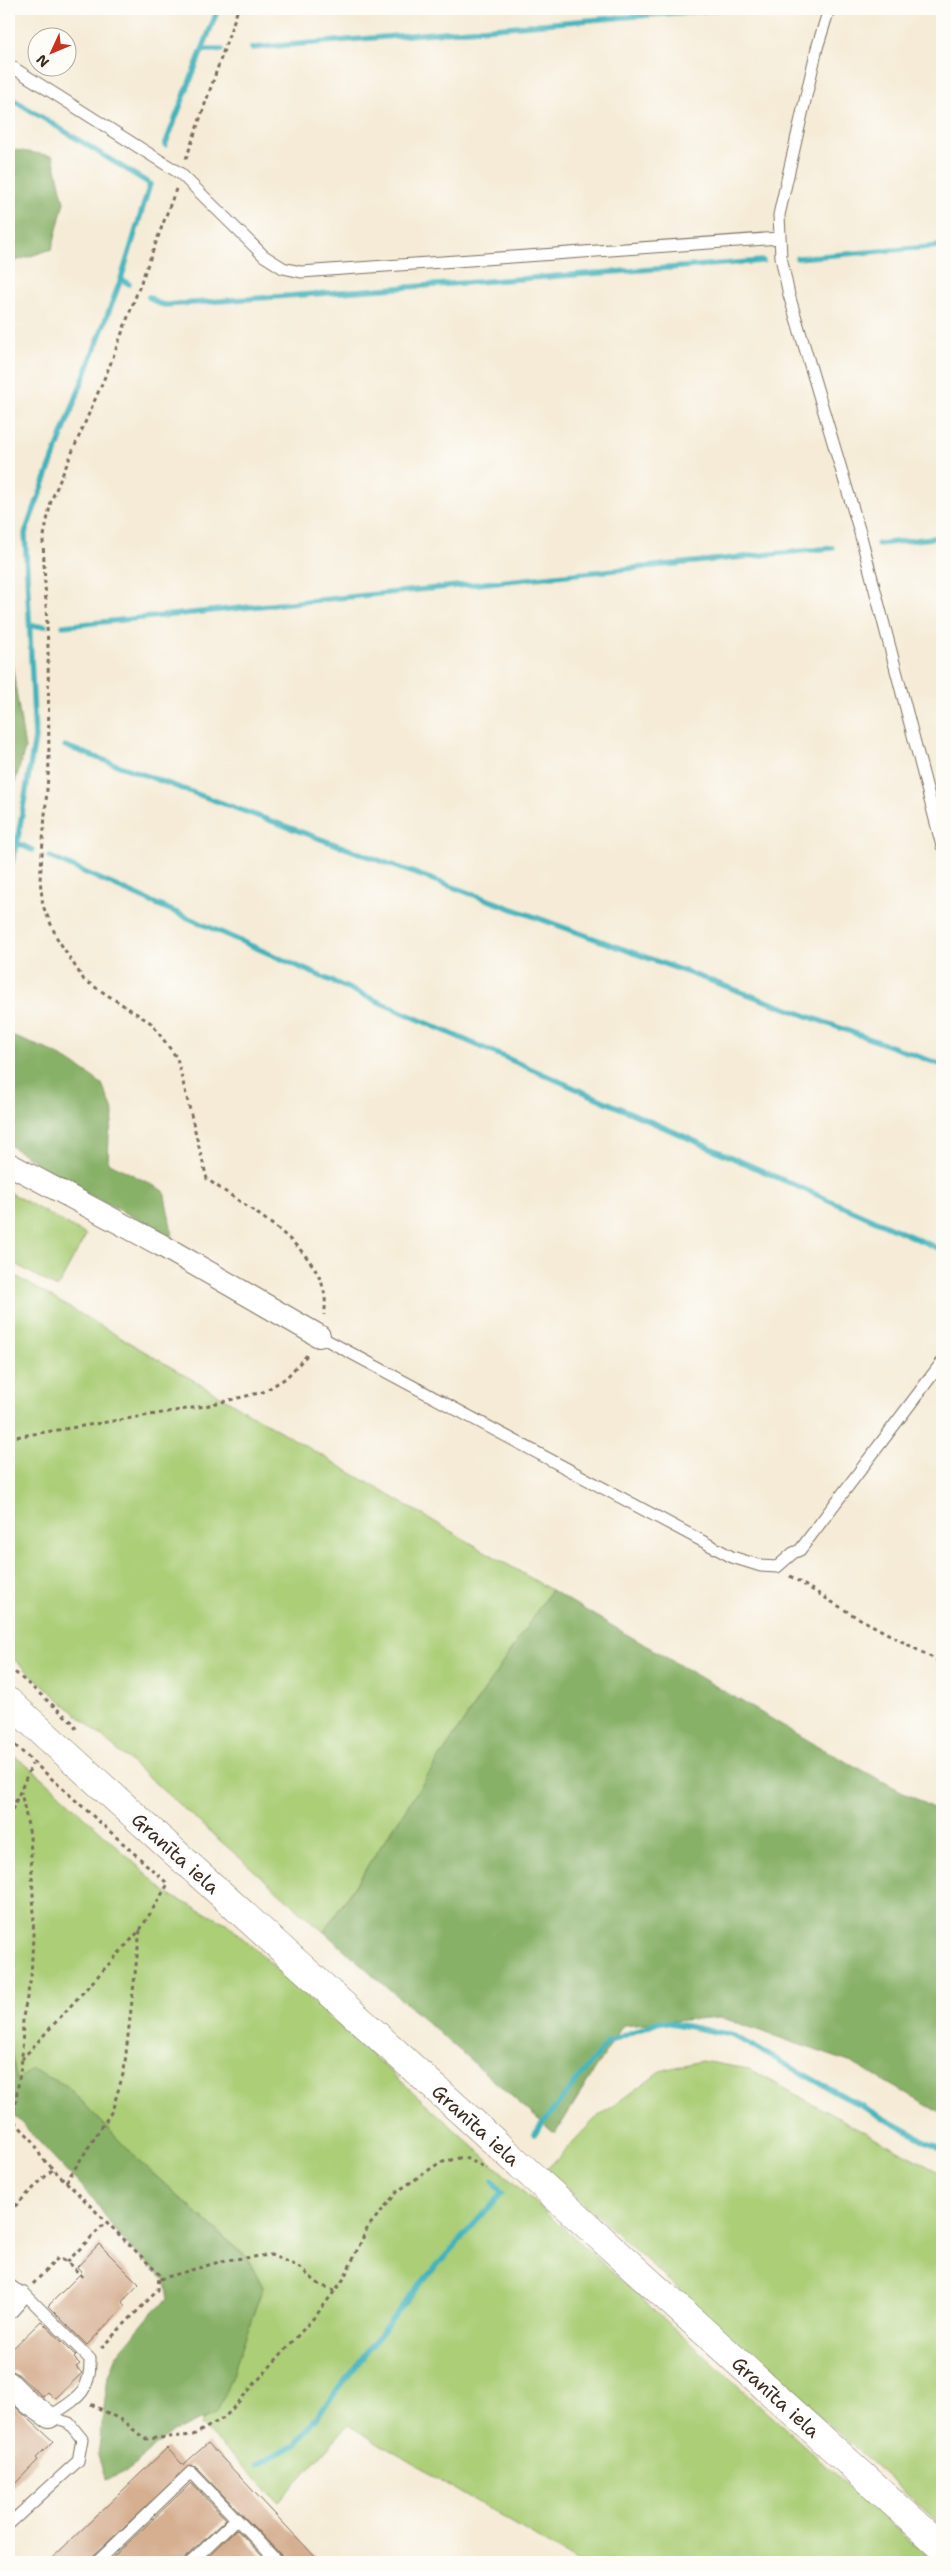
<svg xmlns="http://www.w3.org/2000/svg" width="951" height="2571" viewBox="0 0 951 2571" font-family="'Shantell Sans',sans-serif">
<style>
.green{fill:#abce77;stroke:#737c4a}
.forest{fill:#88b168;stroke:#626e43}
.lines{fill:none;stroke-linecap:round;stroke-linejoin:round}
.stream{stroke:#43b3bc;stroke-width:5.5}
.building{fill:#d6af91}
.lane-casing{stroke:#7c6e5e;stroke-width:13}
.street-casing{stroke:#7c6e5e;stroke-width:24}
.secondary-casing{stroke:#7c6e5e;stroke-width:29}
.path{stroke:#7c6e5e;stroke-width:3;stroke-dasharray:4 4;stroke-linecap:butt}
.lane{stroke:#fff;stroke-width:11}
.street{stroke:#fff;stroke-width:22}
.secondary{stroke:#fff;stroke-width:28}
.labels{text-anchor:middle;stroke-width:5;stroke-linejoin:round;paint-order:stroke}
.street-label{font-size:19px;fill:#3b2a1e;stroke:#fdfcf7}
</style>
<rect width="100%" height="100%" fill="#fdfcf7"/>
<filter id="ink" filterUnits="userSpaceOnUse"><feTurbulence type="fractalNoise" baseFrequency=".02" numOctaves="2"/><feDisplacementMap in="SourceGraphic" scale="10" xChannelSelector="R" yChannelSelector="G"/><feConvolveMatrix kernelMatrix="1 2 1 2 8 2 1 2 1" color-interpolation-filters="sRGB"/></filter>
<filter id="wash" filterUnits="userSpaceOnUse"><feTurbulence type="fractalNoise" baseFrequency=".0096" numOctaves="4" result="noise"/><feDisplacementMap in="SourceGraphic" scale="20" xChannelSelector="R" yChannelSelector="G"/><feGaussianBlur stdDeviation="1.12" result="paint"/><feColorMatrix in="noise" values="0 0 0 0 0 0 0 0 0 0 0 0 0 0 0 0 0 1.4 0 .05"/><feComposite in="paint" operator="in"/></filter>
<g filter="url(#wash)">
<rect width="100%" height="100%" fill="#f5ebd6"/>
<path class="green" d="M9,1192L86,1235L57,1288L9,1260Z
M9,1272L551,1590L324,1932L9,1655Z
M9,1752L43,1778L169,1895L226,1923L933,2562H578L348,2425L279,2502L201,2425L263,2287L248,2258L140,2162L67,2086L17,2081L9,2043Z
M701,2061L749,2069L942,2174V2526L546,2170L594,2120L660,2071Z"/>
<path class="forest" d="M9,149L53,156L64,202L52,249L9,263Z
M9,645L25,749L9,802Z
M9,1035L46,1049L74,1064L102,1084L114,1113L109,1136L108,1162L164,1191L173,1237L84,1192L9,1145Z
M551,1590L823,1749L942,1813V2114L852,2063L720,2017L623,2025L555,2134L324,1932Z
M9,2043L17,2080L32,2069L67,2086L140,2162L247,2258L263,2287C247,2330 235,2373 216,2414L170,2433L125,2472L106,2480L98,2456L108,2376L115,2357L152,2313L168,2300L165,2280L119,2237L95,2201L9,2110Z"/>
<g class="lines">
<path class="stream" d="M252,48L723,9
M202,50H222
M9,97L150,184L121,279L25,533L35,738L17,843L9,874
M165,145L218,9
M797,258L942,246
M121,279L129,284
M149,297L157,303L165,305L763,261
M878,544L942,537
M30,626H45
M63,626L832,548
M65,746L942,1065
M17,843L32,850
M50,857L942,1250
M534,2134L608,2042L660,2021L732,2035L942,2150
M257,2465L295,2445L413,2292L502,2193L493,2181"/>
</g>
<g id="blocks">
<path class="building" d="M99,2244L139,2284L122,2302L125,2306L87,2345L48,2306L82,2272L77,2267Z
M41,2321L76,2356L74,2358L80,2364L76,2367L82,2373L55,2399L48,2392L43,2397L18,2374L9,2369V2352Z
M9,2401L53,2441L36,2458L38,2460L9,2490Z
M208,2443L320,2562H285L283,2557L196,2467L190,2465L92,2557L90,2562H48L167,2448L183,2465Z
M191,2483L226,2519L186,2557L184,2562H108Z
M236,2529L268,2562H202Z"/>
</g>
</g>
<g filter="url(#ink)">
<use href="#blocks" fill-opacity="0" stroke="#7c6e5e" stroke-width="1"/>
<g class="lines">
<defs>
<path id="lane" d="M829,9L817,48L779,215L781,257L789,295L859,529L942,846
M9,65L181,174L264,256L283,268L301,272L779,238
M319,1336L732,1557L761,1566L777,1567L793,1553L800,1550L942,1362
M17,2298L24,2293L90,2359C91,2394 76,2399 49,2417
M9,2524L78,2461L82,2439L69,2423L49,2417
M97,2562L191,2472L278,2562
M191,2562L236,2519"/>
<path id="street" d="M9,1164L161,1245L319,1336
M9,2291L17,2298L9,2307
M9,2383L29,2403L49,2417"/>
<g id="secondary">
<path id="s1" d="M9,1702L942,2547"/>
</g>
</defs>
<use href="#lane" class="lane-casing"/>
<use href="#street" class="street-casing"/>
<use href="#secondary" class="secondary-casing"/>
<path class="path" d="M186,159L238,9
M176,189L110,365L51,501L43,541L48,647L49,763L40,880L43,906L57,938L84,980L151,1023L177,1058L207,1179C248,1209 337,1255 324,1315
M9,1438L205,1406L263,1392L286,1378L309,1353
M790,1576L853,1615L942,1663
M9,1667L72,1722L76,1729
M9,1740L168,1884L140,1930L22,2059
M9,1817L32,1764
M9,2116L34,2142L41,2157L159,2274L158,2290L99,2350
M13,2119L22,2059L23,2017L31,1978L34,1914L30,1835L21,1792
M66,2182L112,2111L124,2071L140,1930
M9,2212L53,2169
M67,2262L106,2222
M160,2279L226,2260L271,2255L297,2266L319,2284L334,2291
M33,2284L58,2258L67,2262L83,2277
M91,2404L123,2421L145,2439L193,2435L224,2418L318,2313L343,2280L368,2227L398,2191L439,2163L463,2157L487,2168"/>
<use href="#lane" class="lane"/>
<use href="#street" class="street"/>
<use href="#secondary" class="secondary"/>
</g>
</g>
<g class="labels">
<g class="street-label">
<text dy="7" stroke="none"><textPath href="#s1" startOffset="225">Granīta iela</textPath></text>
<text dy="7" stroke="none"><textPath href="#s1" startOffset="630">Granīta iela</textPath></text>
<text dy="7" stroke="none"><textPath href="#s1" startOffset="1035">Granīta iela</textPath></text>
</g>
</g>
<rect width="951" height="2571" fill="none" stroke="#fdfcf7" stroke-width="30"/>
<g transform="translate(52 52) rotate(226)"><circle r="24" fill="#fdfcf7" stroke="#afa8a0"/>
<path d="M0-4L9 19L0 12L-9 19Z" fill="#c8321e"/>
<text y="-8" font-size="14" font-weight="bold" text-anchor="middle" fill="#3b2a1e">N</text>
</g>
</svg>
